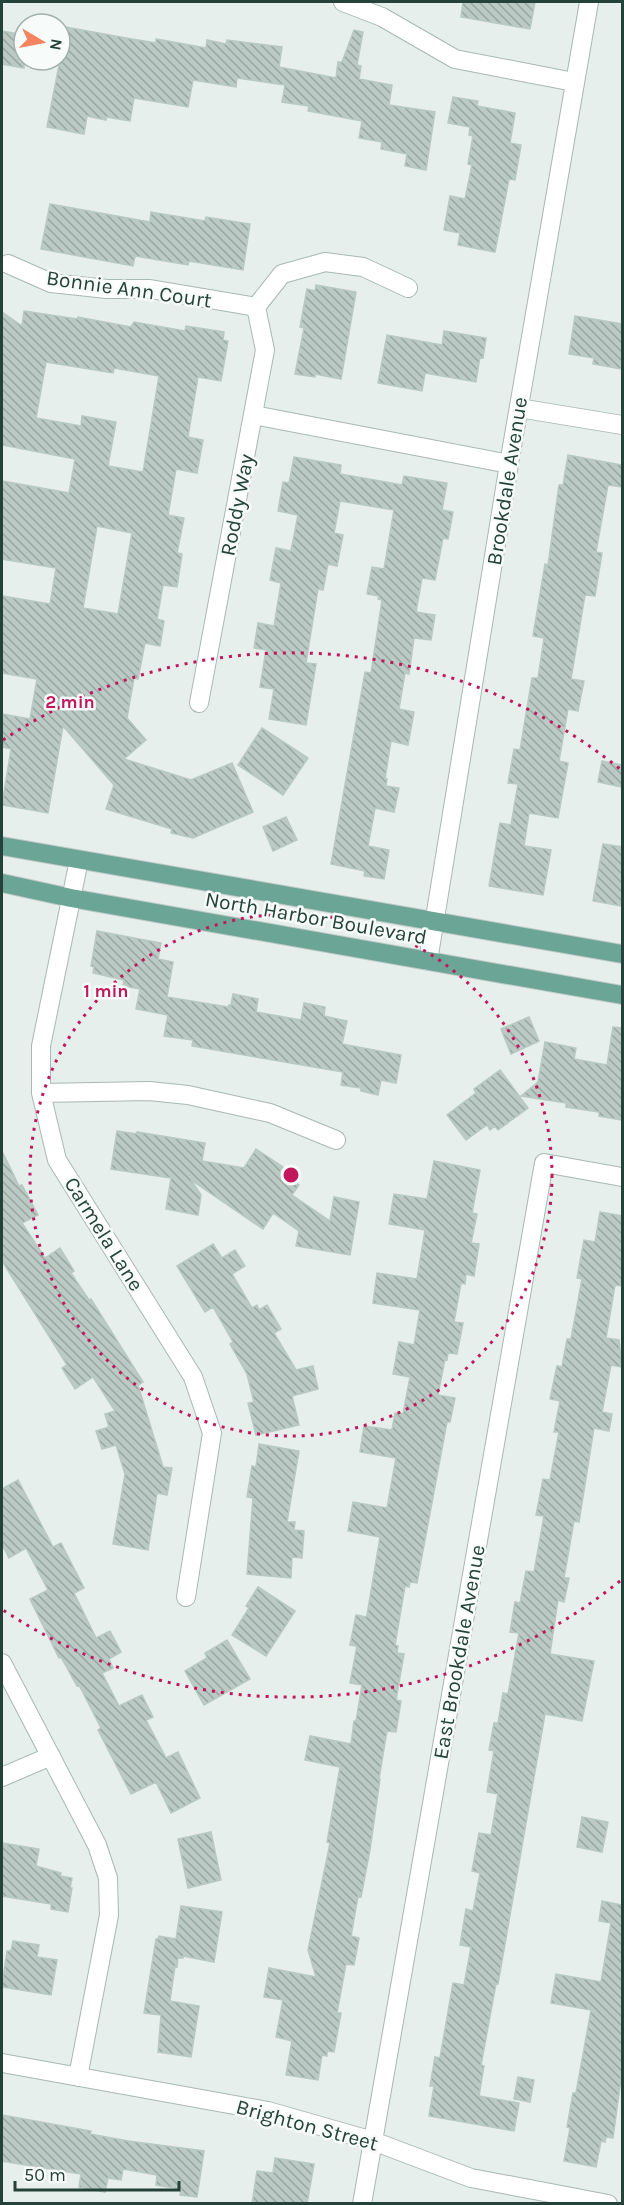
<svg xmlns="http://www.w3.org/2000/svg" width="624" height="2205" viewBox="0 0 624 2205" font-family="Karla,sans-serif">
<style>
.building{fill:url(#building-back-hatch);stroke:#b8c9c2;stroke-width:1.5;fill-rule:evenodd}
.lines{fill:none;stroke-linecap:round;stroke-linejoin:round}
.minor-casing{stroke:#a8b8b2;stroke-width:20}
.primary-casing{stroke:#c2cac8;stroke-width:20}
.minor{stroke:#fff;stroke-width:18}
.primary{stroke:#6aa596;stroke-width:18}
.ring{fill:none;stroke:#c2185b;stroke-width:3;stroke-dasharray:3 6}
.labels{text-anchor:middle;stroke-width:5;stroke-linejoin:round;paint-order:stroke}
.street-label{font-size:21px;fill:#24423a;stroke:#f7fbf9}
.centre{fill:#c2185b;stroke:#f7fbf9;stroke-width:3}
.ring-label{font-size:18px;text-anchor:middle;font-weight:bold;fill:#c2185b;stroke:#f7fbf9;stroke-width:5;stroke-linejoin:round;paint-order:stroke}
</style>
<defs>
<pattern id="building-back-hatch" width="6" height="6" patternUnits="userSpaceOnUse" patternTransform="scale(1.5)"><rect width="6" height="6" fill="#bbcac4"/><path d="M-1 5l2 2M0 0l6 6M5-1l2 2" fill="none" stroke="#98a6a0"/></pattern>
</defs>
<rect width="100%" height="100%" fill="#e6efeb"/>
<path class="building" d="M463,2H535L530,29L461,17Z
M60,26L126,38L156,43V39L206,48L207,40L226,44L227,40L282,47L279,67L336,78L338,62H342L354,30L363,32L357,65L361,66L359,79L392,85L389,105L435,112L426,170L405,166L407,154L381,149L382,142L359,138L362,121L308,111L309,106L282,102L285,85L237,78L236,87L193,80L188,107L134,98L130,121L106,117V120L87,116L84,134L47,127L60,60Z
M2,31L24,35V68L2,64Z
M453,97L478,101L477,106L515,113L510,143L521,145L515,180L509,179L495,252L458,245L460,233L444,230L450,196L465,199L472,165L468,164L473,136L469,135L470,127L448,123Z
M50,204L150,222L151,212L205,221L206,217L250,224L243,270L189,261L188,265L135,256L133,266L41,249Z
M316,285L356,292L341,379L315,374V377L295,374L304,328L300,327L307,289L315,291Z
M24,311L77,319L78,317L131,327L134,322L185,331L186,326L224,332L223,340L228,341L221,381L198,377L188,437L203,440L197,473L176,469L168,515L184,518L177,553L182,554L177,587L163,585L157,619L164,621L160,646L145,643L138,679L134,678L127,718L146,740L124,759L191,780L232,763L253,812L193,838L171,833L172,829L106,809L114,785L63,726L48,813L2,805L11,749L2,747V714L30,719L37,679L2,673V596L50,604L56,568L2,559V481L69,493L75,459L2,445V312L22,326ZM46,362L113,373L114,368L159,376L143,472L108,466L116,422L82,416L81,426L36,418ZM97,526L132,533L118,614L83,608Z
M575,316L622,324V369L593,364L594,358L569,354Z
M444,331L486,338L483,358L480,357L476,382L425,373L422,391L378,383L387,335L442,345Z
M568,455L622,465V487L608,485L596,552L602,553L595,596L585,595L571,679L584,681L578,711L568,709L559,761L568,763L558,818L529,813L524,846L551,850L543,895L489,886L500,823L511,825L518,784L508,783L514,749L520,750L532,678H538L544,638L533,636L545,564L548,565L559,485H563Z
M294,457L341,465L340,474L380,481L402,485L404,476L447,483L442,510L453,512L448,539L443,538L435,580L422,578L416,612L435,615L431,640L414,638L409,674L405,673L399,709L414,712L408,745L391,741L385,779H387L386,786L399,788L394,812L375,808L368,846L389,850L384,879L364,876L365,871L331,864L365,672L371,673L382,600L378,599L379,596L367,594L372,567L384,569L394,510L340,501L334,533L343,535L337,566L328,564L323,590L318,589L306,663L316,664L306,725L269,719L274,689L260,687L266,650L254,648L258,623L274,626L281,583L270,580L276,548L291,551L298,515L278,511L283,482L289,483Z
M262,728L308,758L283,795L238,765Z
M602,761L622,765V787L598,782Z
M286,817L297,840L273,851L263,827Z
M603,844L622,847V906L593,901Z
M97,931L161,943L158,959L173,962L167,997L228,1007L229,1005H231L233,994L258,999L256,1012L301,1020L304,1003L325,1007L324,1016L347,1021L342,1044L401,1055L396,1083L381,1080L378,1095L361,1091V1088L341,1085L343,1072L192,1046L193,1040L164,1036L168,1015L136,1009L140,989L123,986L124,980L93,973L94,967L91,966Z
M529,1017L539,1041L511,1054L501,1029Z
M613,1027L622,1028V1120L599,1116V1112L566,1107V1103L521,1096L538,1082L545,1042L576,1048L574,1059L607,1065Z
M500,1070L528,1108L498,1130L495,1126L490,1130L487,1125L466,1140L447,1115L476,1093L474,1089Z
M117,1131L137,1134V1132L205,1143L202,1161L244,1168L256,1149L283,1167L280,1172L299,1185L292,1195L330,1221L334,1197L359,1202L350,1255L296,1246L299,1231L273,1213L263,1229L191,1180L201,1195L198,1215L166,1209L171,1178L111,1169Z
M2,1151L19,1186L22,1185L38,1215L22,1223L45,1258L60,1248L74,1271L71,1273L89,1300L91,1299L143,1382L138,1385L163,1467L172,1468L167,1495L157,1493L148,1550L113,1544L125,1474L116,1445L102,1449L96,1431L109,1427L105,1414L115,1411L93,1377L75,1389L62,1368L67,1365L2,1261Z
M434,1161L480,1170L472,1213L477,1214L471,1243L479,1244L474,1276L466,1274L465,1284L461,1283L454,1322L463,1323L457,1354L448,1353L447,1360L445,1359L438,1395L455,1398L450,1422H447L417,1583L410,1582L409,1587L405,1586L395,1645L398,1646L397,1653L404,1654L396,1700L401,1701L396,1732L387,1731L379,1779H380L370,1850L361,1897L358,1896L351,1936L359,1938L354,1965L346,1964L337,2013H341L334,2052L327,2051V2056L322,2055L318,2080L286,2075L292,2041L276,2037L283,2000L264,1997L269,1968L316,1977L308,1950L330,1843L327,1842L340,1767L305,1760L310,1736L351,1744L354,1721H356L362,1685L350,1683L357,1646L350,1645L356,1615L366,1617L367,1615L380,1537L348,1531L353,1502L387,1508L396,1458L360,1452L364,1426L392,1430L395,1413L403,1414L410,1377L393,1374L399,1342L414,1345L420,1310L373,1303L377,1273L417,1279L425,1230L389,1224L394,1194L427,1199Z
M600,1212L622,1216V1286L615,1285L606,1338L619,1340L622,1367L611,1365L602,1412L612,1414L609,1431L594,1428L579,1522L574,1521L564,1578H569L564,1602L558,1600L550,1654L594,1661L582,1721L545,1714L498,1984H496L481,2065L484,2066L479,2096L519,2103L514,2131L429,2116L434,2086H430L435,2057L440,2058L453,1983L464,1985L471,1947L460,1945L466,1909L473,1911L480,1873L472,1871L479,1833L491,1835L498,1794L487,1792L494,1751L489,1750L494,1723H498L503,1693L508,1694L519,1633L510,1632L515,1602L520,1603L526,1571L534,1572L544,1516L536,1515L543,1479L550,1480L559,1432H554L560,1401L550,1399L557,1366L562,1367L567,1339H571L582,1279L577,1278L584,1240L595,1242Z
M213,1244L222,1258L235,1250L245,1266L232,1274L252,1308L257,1305L259,1310L267,1305L281,1329L274,1333L296,1370L313,1366L318,1389L292,1396L299,1425L256,1435L248,1403L254,1402L247,1374L230,1344L233,1342L213,1307L205,1312L177,1266Z
M259,1444L299,1451L287,1522H295L294,1530L304,1531L302,1558L292,1557L291,1578L247,1574L253,1498L247,1497L252,1466L256,1467Z
M18,1480L53,1547L61,1543L84,1588L74,1593L96,1638L110,1631L121,1652L109,1659L113,1668L102,1673L119,1706L142,1695L153,1717L146,1720L166,1758L178,1752L200,1798L171,1813L156,1782L131,1794L98,1730L101,1728L79,1685L77,1686L61,1657L59,1658L30,1599L48,1590L26,1548L9,1558L2,1544V1489Z
M258,1587L295,1611L266,1656L232,1635L249,1608L246,1606Z
M227,1640L250,1679L204,1705L185,1671L207,1658L205,1653Z
M582,1817L608,1822L602,1852L577,1847Z
M211,1832L221,1880L188,1888L178,1839Z
M2,1843L39,1849L36,1866L61,1873L60,1876L72,1878L70,1888H72L68,1912L51,1909V1904L2,1896Z
M602,1901L622,1905V2071L613,2138L606,2137L605,2142L601,2141L596,2167L564,2161L570,2128L567,2127L573,2093H576L591,2010L551,2003L556,1974L601,1982L611,1923L599,1921Z
M181,1906L222,1912L214,1962L183,1956V1958H178L177,1967L175,1966L170,2001L199,2006L191,2057L158,2052L161,2015L144,2013L156,1939H158L159,1936L176,1939Z
M13,1941L39,1945L37,1957L57,1960L51,1995L2,1987L7,1951H11Z
M518,2077L534,2080L530,2102L514,2099Z
M2,2115L91,2131L90,2134L128,2141L204,2151L197,2197L180,2195L181,2189L156,2185L157,2175L123,2169L121,2180L108,2178L105,2192L79,2187L81,2174L2,2161Z
M275,2158L314,2164L307,2204H252L257,2171L273,2173Z"/>
<g class="lines">
<defs>
<path id="minor" d="M343,2L382,17L455,59L574,82
M8,264L51,283L107,289H150L256,307L282,274L325,262L363,267L408,288
M519,408L622,425
M254,415L509,464
M199,703L265,350L256,307
M79,860L41,1046V1093L57,1160L193,1377L212,1433L186,1597
M428,961L509,464L589,2
M41,1093L149,1091L188,1095L270,1113L336,1140
M2,1663L97,1845L108,1878L109,1915L78,2077
M2,1777L51,1756
M2,2063L268,2111L373,2141L471,2178L608,2204
M362,2204L544,1163L622,1177"/>
<path id="primary" d="M2,846L622,954
M2,883L71,898L622,995"/>
</defs>
<use href="#minor" class="minor-casing"/>
<use href="#primary" class="primary-casing"/>
<use href="#minor" class="minor"/>
<use href="#primary" class="primary"/>
</g>
<g class="ring">
<circle cx="291" cy="1175" r="261"/>
<path d="M620 1581A522 522 0 0 1 3 1610M3 740A522 522 0 0 1 620 769"/>
</g>
<g class="labels">
<g class="street-label">
<text transform="translate(129 289) rotate(8)" y="7">Bonnie Ann Court</text>
<text transform="translate(507 481) rotate(-81)" y="7">Brookdale Avenue</text>
<text transform="translate(237 505) rotate(-79)" y="7">Roddy Way</text>
<text transform="translate(316 918) rotate(10)" y="7">North Harbor Boulevard</text>
<text transform="translate(104 1234) rotate(58)" y="7">Carmela Lane</text>
<text transform="translate(459 1652) rotate(-80)" y="7">East Brookdale Avenue</text>
<text transform="translate(307 2125) rotate(15)" y="7">Brighton Street</text>
</g>
</g>
<circle cx="291" cy="1175" r="9" class="centre"/>
<g class="ring-label">
<text x="70" y="708">2 min</text>
<text x="106" y="997">1 min</text>
</g>
<rect width="624" height="2205" fill="none" stroke="#24423a" stroke-width="6"/>
<g transform="translate(42 42) rotate(100)"><circle r="28" fill="#f7fbf9" stroke="#a3b1ad" stroke-width="1.5"/>
<path d="M0-4.5L10 22L0 15L-10 22Z" fill="#f4845f"/>
<text y="-9" font-size="16" font-weight="bold" text-anchor="middle" fill="#24423a">N</text>
</g>
<path d="M15 2181v9h164v-9" fill="none" stroke="#24423a" stroke-width="3"/>
<text x="24" y="2181" font-size="18" fill="#24423a" stroke="#f7fbf9" stroke-width="4.5" paint-order="stroke">50 m</text>
</svg>
